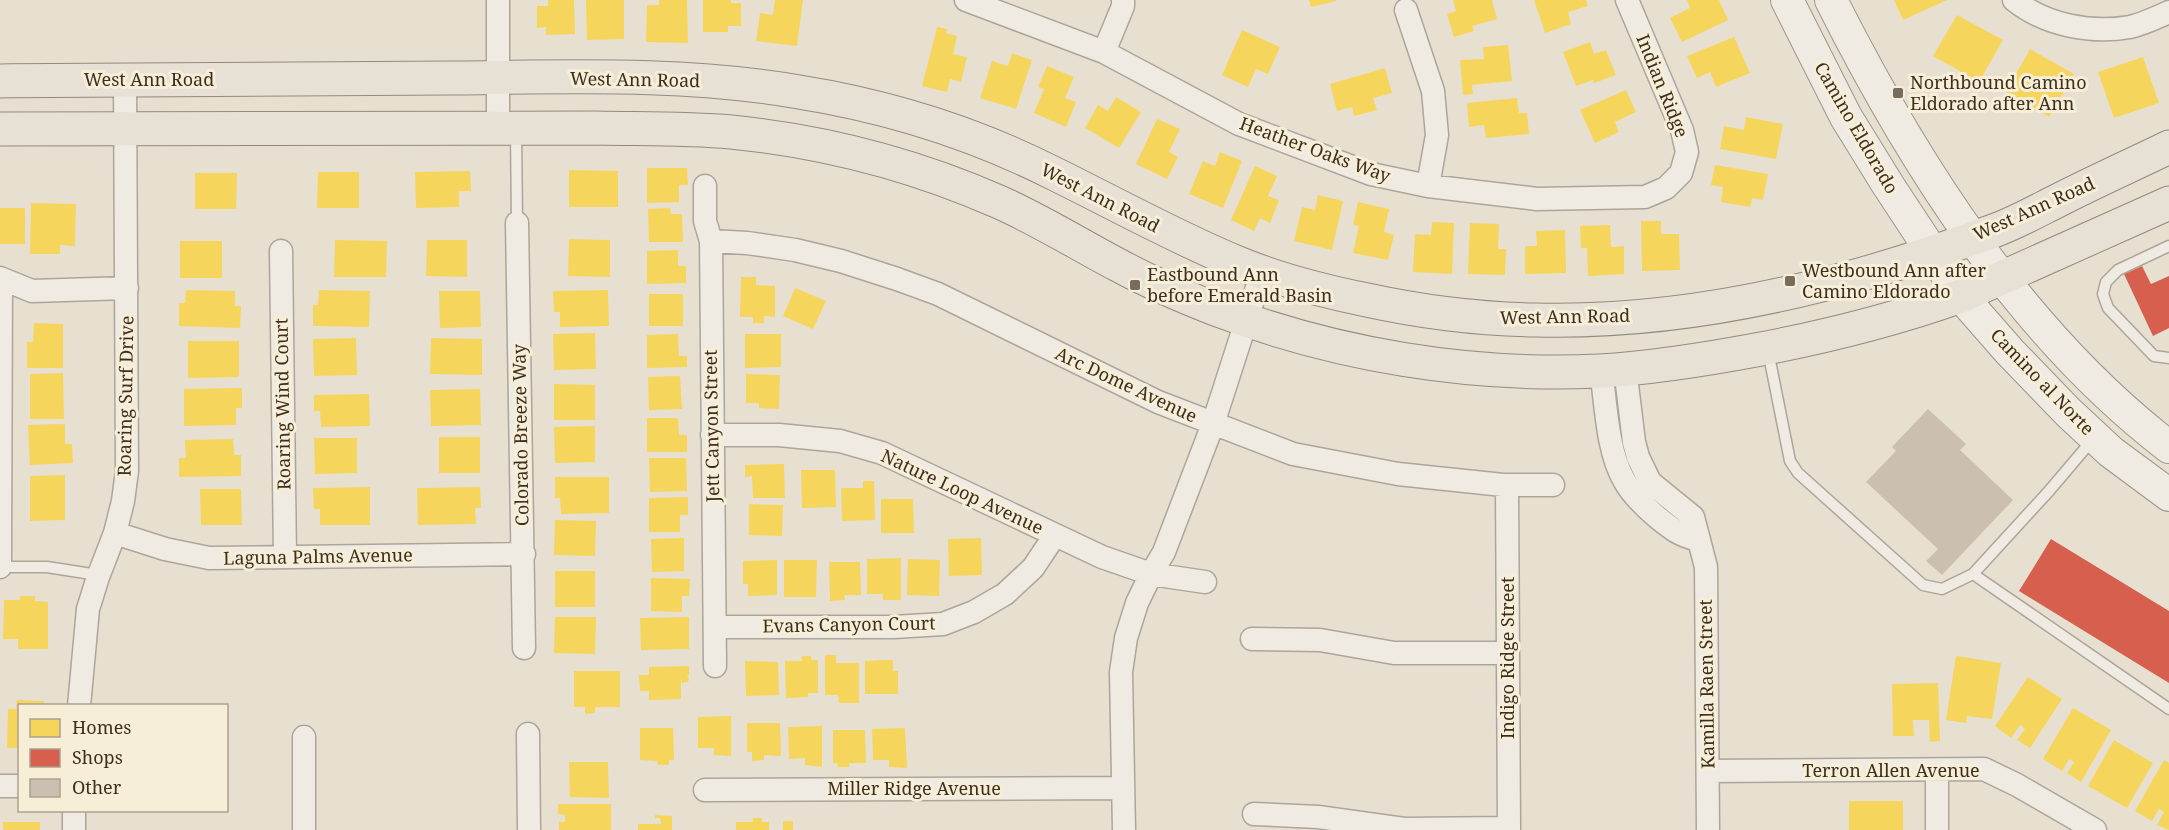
<svg xmlns="http://www.w3.org/2000/svg" width="2169" height="830" viewBox="0 0 2169 830" font-family="'Noto Serif',serif">
<style>
.homes{fill:#f6d55c}
.shops{fill:#d6604d}
.building{fill:#cbbfb2}
.lines{fill:none;stroke-linecap:round;stroke-linejoin:round}
.lane-casing{stroke:#ada599;stroke-width:13}
.street-casing{stroke:#ada599;stroke-width:25}
.secondary-casing{stroke:#9c958a;stroke-width:34}
.primary-casing{stroke:#928b80;stroke-width:35}
.lane{stroke:#efebe3;stroke-width:10}
.street{stroke:#efebe3;stroke-width:22}
.secondary{stroke:#efebe3;stroke-width:32}
.primary{stroke:#e6e1d4;stroke-width:33}
.poi-dot{fill:#786c5e;stroke:#f7eed8;stroke-width:2}
.labels{text-anchor:middle;stroke-width:6;stroke-linejoin:round;paint-order:stroke}
.street-label{font-size:18px;fill:#3d2e20;stroke:#f7eed8}
.poi-label{font-size:18px;fill:#3d2e20;stroke:#f7eed8;text-anchor:start}
</style>
<rect width="100%" height="100%" fill="#e7e0d1"/>
<path class="homes" d="M548,0H574L575,34L546,35V27L537,28V6H548Z
M586,0H624V39L587,40Z
M659,0H687L688,43L646,42L647,5H659Z
M703,0H731V3H741V26H728V32H703Z
M775,0H803L797,46L756,41L760,13L773,15Z
M1309,0H1336V1L1311,7Z
M1453,0H1492L1497,19L1472,26L1474,31L1454,37L1447,14L1456,11Z
M1534,0H1586L1588,6L1568,12L1571,24L1545,33Z
M1687,0H1719L1728,20L1682,42L1670,18L1690,8Z
M1894,0H1947L1903,20Z
M1957,15L2003,40L1979,82L1933,56Z
M937,27L947,29L946,33L957,36L953,54L967,57L961,82L950,79L947,92L922,86Z
M1242,30L1280,47L1268,74L1256,69L1248,87L1222,75Z
M1734,37L1750,73L1716,87L1710,72L1697,78L1687,56Z
M1590,42L1594,54L1606,50L1616,75L1594,83L1593,80L1576,86L1563,52Z
M1508,45L1512,81L1472,85L1473,94L1463,95L1460,60L1484,59L1483,47Z
M2030,49L2074,74L2049,117L2006,92Z
M1012,53L1032,60L1016,109L980,98L992,61L1008,66Z
M2143,57L2159,103L2114,118L2098,72Z
M1047,66L1074,77L1065,98L1076,102L1066,127L1034,113L1044,89L1038,87Z
M1385,68L1392,93L1373,98L1377,110L1354,116L1352,107L1337,111L1330,84Z
M1626,90L1636,112L1615,122L1619,132L1595,143L1580,110Z
M1116,97L1141,112L1119,148L1085,128L1098,105L1108,111Z
M1517,98L1519,113H1527L1529,134L1486,138L1484,125L1469,127L1467,103Z
M1746,117L1783,124L1776,159L1720,149L1724,126L1744,130Z
M1157,119L1180,129L1169,152L1178,157L1167,179L1136,164Z
M1220,152L1242,161L1223,208L1189,194L1203,161L1215,166Z
M1715,165L1768,174L1763,200L1752,198L1750,207L1721,202L1723,187L1711,185Z
M1255,166L1277,176L1268,196L1279,200L1270,223L1260,218L1254,231L1231,220Z
M647,168H687L688,185H679V202L647,203Z
M569,170L618,171V207H569Z
M470,171L471,191H459V207L416,208L415,172Z
M318,172H359V208H317Z
M195,173H237L236,209H195Z
M1318,195L1343,201L1332,250L1294,241L1302,207L1315,210Z
M1358,202L1389,209L1384,232L1394,235L1388,260L1353,253L1359,226L1353,225Z
M31,203L76,204L75,246L60,245V254H30Z
M0,208H25V244H0Z
M670,208L671,214H682L683,242H649L648,209Z
M1641,221H1661V234H1679L1680,270L1642,271Z
M1432,222L1454,223L1452,274L1413,272L1415,234L1431,235Z
M1470,223L1499,224L1498,249H1506L1505,275L1468,274Z
M1610,225L1611,247L1624,246V274L1588,276L1587,248H1581L1580,226Z
M1565,230L1566,273L1525,274V246H1537L1536,231Z
M569,239L610,240V277L568,276Z
M335,240L387,241L386,277H334Z
M427,240H467V277L426,276Z
M180,241H222V278H180Z
M678,250V266H686V283L647,284V251Z
M741,277H756V285L775,286V317L764,316V323H753V317H740Z
M795,288L826,301L813,329L783,316Z
M186,290L235,291V306H241L240,328L179,326V303H185Z
M319,290L370,291L369,327L313,326V305H318Z
M608,290L609,326L560,327V312H554L553,291Z
M439,291H480L481,327L440,328Z
M649,294H683V326H649Z
M34,323L63,324V368H27V342H33Z
M595,333L596,369L554,370L553,334Z
M678,334L679,356H687V367L647,368V335Z
M745,334H781V367L745,368Z
M356,338L357,375L314,376L313,339Z
M431,338L482,339V375L430,374Z
M188,341H239V377L188,378Z
M63,373L64,419H30V374Z
M746,374L780,375L779,409L759,408V403H746Z
M680,376L682,409L649,410L648,377Z
M554,384L595,385V420H554Z
M242,388V408H236V425L184,426V389Z
M480,389L481,425L431,426L430,390Z
M369,394L370,426L321,427L320,411H314V395Z
M647,418H678L679,435H687V452H647Z
M65,424V444H72L73,463L30,465L28,425Z
M595,426V462L555,463L554,427Z
M439,437H480V473H439Z
M314,438H357V473L315,474Z
M233,439L234,455H241V476L179,477V458H186L185,440Z
M649,458H686L687,491L650,492Z
M784,464L785,498H753L752,476L745,477V465Z
M801,470H835L836,507L802,508Z
M65,475V520L30,521V476Z
M555,477H609V513L561,514L560,498H555Z
M863,481H874L875,520L842,521L841,488H863Z
M370,487V525H320V509H314L313,488Z
M480,487L481,508H475L476,524L418,525L417,488Z
M200,489H241L242,525H201Z
M688,497V515H680V532H649V498Z
M881,499H913L914,533H881Z
M749,504L783,505L782,536L749,535Z
M555,520L596,521L595,556L554,555Z
M684,538V571L652,572L651,539Z
M981,538L982,575L949,576L948,539Z
M901,558V600H883V594H867V559Z
M908,559L940,560L939,596L907,595Z
M777,560V595L748,596V584H743V561Z
M784,560H817L816,597H784Z
M829,562H860L861,595H844L845,600L830,601Z
M555,571H595V607H555Z
M651,578L690,579L689,596H682V612L651,611Z
M20,596H35V601L48,602V649H18V639H3L4,600H20Z
M555,617H596L595,654L554,653Z
M689,617V649L641,650L640,618Z
M825,655H836V663H859V703H839L838,695H825Z
M802,656H811V660H818V693H808V697L786,698L785,661H802Z
M1956,656L2001,663L1992,719L1967,716L1966,723L1946,720Z
M882,660H893V671H898V694H865V661Z
M745,661L778,662L779,695L746,696Z
M689,666V675H687L689,679L688,682L682,683L681,678V699L649,700V691H640L639,675H649V667Z
M574,671H620V707H595V713L585,714V707H574Z
M2028,677L2062,699L2030,748L2017,740L2025,729L2020,725L2011,738L1995,726Z
M1938,683L1940,741L1930,742L1929,720H1913L1914,736H1893L1892,684Z
M17,700L44,701V706H20V748H7L8,709H16Z
M2073,708L2111,730L2081,782L2067,773L2074,762L2069,759L2062,771L2043,759Z
M731,716V756L714,755V748H698V717Z
M747,723H780L781,756L764,755V760L752,761V752H747Z
M822,726V767L805,765V758L789,759L788,727Z
M640,728H673L674,760H669V765H658L657,761L640,760Z
M905,728L907,768L889,767V760H873L872,729Z
M833,730H865L866,763H849V767H838L837,763H833Z
M2114,740L2153,763L2127,808L2088,786Z
M2164,760L2169,763V830L2157,825L2164,812L2159,809L2152,821L2135,811Z
M569,762H608L609,798L570,797Z
M1849,801H1903V830H1849Z
M558,804H611V830H559V822H565V815L558,814Z
M655,815L672,816V830H638V824H661L660,818H655Z
M753,818H762V822H769V830H736V822H753Z
M783,821H793V830H783Z
M3,822H40V830H3Z"/>
<path class="shops" d="M2142,266L2151,284L2169,276V328L2153,336L2124,274Z
M2051,539L2169,611V683L2019,591Z"/>
<path class="building" d="M1928,409L1966,444L1960,450L2013,500L1942,575L1926,561L1938,549L1866,482L1896,451L1892,447Z"/>
<g class="lines">
<defs>
<path id="lane" d="M516,131L517,223
M2169,246L2118,270L2106,282L2103,294L2108,308L2154,356L2169,358
M1768,351L1790,461L1798,473L1923,585L1942,589L1973,574L2049,491L2094,438
M1,567H47L98,575
M1973,574L2169,709"/>
<path id="street" d="M966,0L1104,52L1239,124L1371,174L1428,186L1537,199L1645,197L1666,188L1681,173L1687,152L1682,130L1627,0
M2014,0C2045,25 2091,34 2130,27C2143,24 2156,18 2169,12
M1406,10L1433,91L1437,135L1428,186
M1104,52L1123,6V0
M498,128V0
M705,186V221L711,241L715,666
M517,223L524,648
M711,241L747,243L795,250L841,261L897,279L938,294L1158,402L1293,454L1398,474L1503,485H1553
M281,251L285,557
M0,278L32,291L127,288
M1625,368L1634,442L1638,457L1650,482L1693,517L1706,567L1708,830
M1601,370C1606,404 1607,451 1624,480C1632,495 1645,507 1658,518C1673,530 1679,535 1698,540
M712,435H779L840,441L882,453L1102,557L1151,574L1205,582
M1507,485L1509,830
M115,533L165,549L209,558L524,554
M0,567L1,279
M715,627H894L943,624L974,612L1005,594L1033,568L1055,535
M1252,639L1320,640L1394,653H1508
M79,706L88,609L98,577L115,533L123,501L127,471L125,80
M528,734L529,830
M304,737V830
M1708,771L1984,769L2017,785L2095,830
M1937,771V830
M0,786H20
M705,790L1123,788
M1254,814L1318,817L1404,829L1509,828
M74,830V810
M1124,830L1121,672L1126,638L1137,603L1151,574L1164,552L1213,424L1262,272"/>
<path id="secondary" d="M1787,0L1846,117L1888,185L1961,296L2010,352L2068,412L2111,452L2169,495
M1831,0C1914,165 2021,333 2169,447"/>
<path id="primary" d="M0,81C150,79 300,79 451,78C566,77 685,72 799,92C887,106 976,134 1055,174C1116,204 1175,237 1238,263C1279,280 1323,291 1367,300C1422,312 1478,319 1535,320C1690,324 1852,284 1996,230C2017,222 2037,211 2057,201C2094,182 2132,165 2169,147
M0,129L596,128C641,129 686,128 731,132C822,141 915,165 999,202C1040,220 1078,244 1118,265C1149,282 1182,296 1215,309C1337,355 1469,377 1599,371C1654,368 1708,359 1761,349C1829,336 1896,319 1961,296L2169,203"/>
</defs>
<use href="#lane" class="lane-casing"/>
<use href="#street" class="street-casing"/>
<use href="#secondary" class="secondary-casing"/>
<use href="#primary" class="primary-casing"/>
<use href="#lane" class="lane"/>
<use href="#street" class="street"/>
<use href="#secondary" class="secondary"/>
<use href="#primary" class="primary"/>
</g>
<g class="poi-dot">
<rect x="1892" y="87" width="12" height="12" rx="3"/>
<rect x="1784" y="275" width="12" height="12" rx="3"/>
<rect x="1129" y="279" width="12" height="12" rx="3"/>
</g>
<g class="labels">
<g class="street-label">
<text x="149" y="86">West Ann Road</text>
<text transform="translate(635 80) rotate(1)" y="6">West Ann Road</text>
<text transform="translate(1662 86) rotate(68)" y="6">Indian Ridge</text>
<text transform="translate(1856 128) rotate(60)" y="6">Camino Eldorado</text>
<text transform="translate(1315 150) rotate(20)" y="6">Heather Oaks Way</text>
<text transform="translate(1100 198) rotate(27)" y="6">West Ann Road</text>
<text transform="translate(2034 209) rotate(-24)" y="6">West Ann Road</text>
<text transform="translate(1565 317) rotate(-1)" y="6">West Ann Road</text>
<text transform="translate(2042 382) rotate(46)" y="6">Camino al Norte</text>
<text transform="translate(1126 385) rotate(25)" y="6">Arc Dome Avenue</text>
<text transform="translate(126 396) rotate(-89)" y="6">Roaring Surf Drive</text>
<text transform="translate(283 404) rotate(-91)" y="6">Roaring Wind Court</text>
<text transform="translate(712 426) rotate(-91)" y="6">Jett Canyon Street</text>
<text transform="translate(521 435) rotate(-91)" y="6">Colorado Breeze Way</text>
<text transform="translate(962 492) rotate(25)" y="6">Nature Loop Avenue</text>
<text transform="translate(318 557) rotate(-1)" y="6">Laguna Palms Avenue</text>
<text transform="translate(849 625) rotate(-1)" y="6">Evans Canyon Court</text>
<text transform="translate(1508 658) rotate(-90)" y="6">Indigo Ridge Street</text>
<text transform="translate(1707 684) rotate(-91)" y="6">Kamilla Raen Street</text>
<text x="1891" y="777">Terron Allen Avenue</text>
<text x="914" y="795">Miller Ridge Avenue</text>
</g>
<g class="poi-label">
<text x="1910" y="89">Northbound Camino<tspan x="1910" dy="21">Eldorado after Ann</tspan></text>
<text x="1802" y="277">Westbound Ann after<tspan x="1802" dy="21">Camino Eldorado</tspan></text>
<text x="1147" y="281">Eastbound Ann<tspan x="1147" dy="21">before Emerald Basin</tspan></text>
</g>
</g>
<rect x="18" y="704" width="210" height="108" fill="#f7eed8" stroke="#ada18e" stroke-width="1.5"/>
<rect x="30" y="719" width="30" height="18" fill="#f6d55c" stroke="#ada18e" stroke-width="1.5"/>
<text x="72" y="734" font-size="18" fill="#3d2e20">Homes</text>
<rect x="30" y="749" width="30" height="18" fill="#d6604d" stroke="#ada18e" stroke-width="1.5"/>
<text x="72" y="764" font-size="18" fill="#3d2e20">Shops</text>
<rect x="30" y="779" width="30" height="18" fill="#cbbfb2" stroke="#ada18e" stroke-width="1.5"/>
<text x="72" y="794" font-size="18" fill="#3d2e20">Other</text>
</svg>
